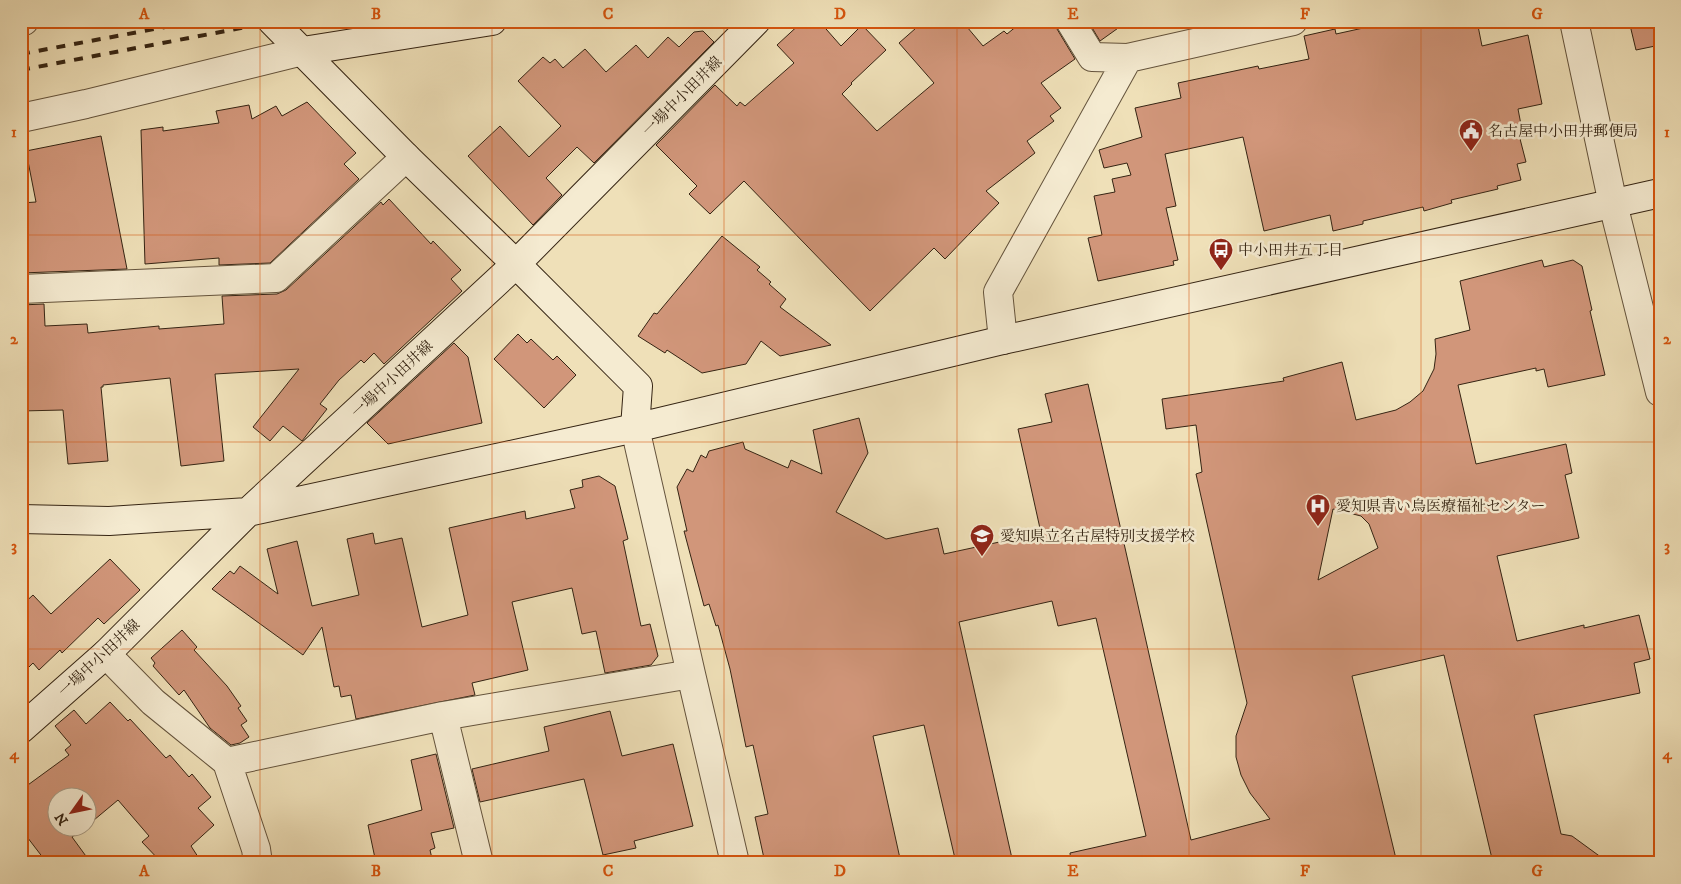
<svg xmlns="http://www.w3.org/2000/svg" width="1681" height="884" viewBox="0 0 1681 884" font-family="'IM FELL DW Pica','Noto Serif JP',serif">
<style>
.building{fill:#d1967a;stroke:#352413;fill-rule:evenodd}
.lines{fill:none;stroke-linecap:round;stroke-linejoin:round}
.street-casing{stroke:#64533c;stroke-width:30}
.secondary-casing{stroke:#352413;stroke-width:30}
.street{stroke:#f5ebd1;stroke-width:28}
.secondary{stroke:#f5ebd1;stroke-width:28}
.rail{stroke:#352413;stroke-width:4;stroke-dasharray:9 9;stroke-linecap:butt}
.grid{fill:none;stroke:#d6540d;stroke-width:1;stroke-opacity:0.55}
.labels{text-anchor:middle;stroke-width:5;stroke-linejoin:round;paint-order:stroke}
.street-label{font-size:15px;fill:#352413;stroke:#f5ebd1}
.poi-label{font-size:15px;fill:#352413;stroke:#f5ebd1;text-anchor:start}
.neatline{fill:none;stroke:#d6540d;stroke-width:2}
.grid-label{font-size:16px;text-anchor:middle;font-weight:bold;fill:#d6540d}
</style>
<rect width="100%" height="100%" fill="#efe0b8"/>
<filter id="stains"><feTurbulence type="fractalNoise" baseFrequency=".004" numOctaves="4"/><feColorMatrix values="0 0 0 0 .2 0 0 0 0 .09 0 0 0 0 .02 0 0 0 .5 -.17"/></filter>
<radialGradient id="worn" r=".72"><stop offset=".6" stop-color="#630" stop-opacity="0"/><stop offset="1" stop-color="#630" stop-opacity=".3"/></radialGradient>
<path class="building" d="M803,21H819L841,46L862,25L886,50L851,83L852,84L842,94L877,131L934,83L899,43L924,21H962L983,46L1004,31L1007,34L1023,21H1054L1057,29L1075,59L1041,83L1061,108L1050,116L1054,121L1027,141L1035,153L986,191L999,203L945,259L934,248L870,311L744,181L710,214L689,194L697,186L656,145L715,85L737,106L740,102L745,106L794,63L777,45Z
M1088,21H1128L1100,41Z
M1395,21H1477L1482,46L1528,35L1542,104L1518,109L1523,135H1519L1526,162L1517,164L1521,180L1497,186L1498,189L1451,200L1452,203L1424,211L1423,207L1363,221V224L1333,231L1330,215L1264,231L1243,137L1165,154L1176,206L1166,208L1178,260L1173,261L1174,265L1098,281L1088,238L1102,235L1094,196L1115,192L1112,179L1131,175L1127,163L1104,168L1099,150L1142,137L1135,108L1181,98L1178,83L1258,66L1259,69L1309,59L1304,36L1335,29L1336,34Z
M1629,21H1660V45L1636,50Z
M703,31L714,42L594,163L577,147L546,178L562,195L533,225L468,156L500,126L529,157L561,126L518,81L543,57L550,63L555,59L563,68L585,49L606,72L636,45L648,58L668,37L679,47L694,32Z
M307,102L356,153L344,164L359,179L270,263L219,265V258L145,264L141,130L163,127V131L219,123L216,111L249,105L252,119L276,106L282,116Z
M101,136L127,269L21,273V203L36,202L26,151Z
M389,199L431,244L433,241L461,270L451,279L462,291L384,364L374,353L364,363L361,360L339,380L320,404L327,409L302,441L283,426L270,441L253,427L299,369L215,374L224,461L181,466L170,378L103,385V387H101L108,461L68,464L63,410L21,411V305L44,304L45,326L87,324L88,333L159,326V329L224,324L222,296L277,294L286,290L381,202L383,205Z
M722,236L760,267L757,270L771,282L769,284L786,299L780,307L831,345L780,356L761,341L746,364L702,373L667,350L665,353L638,336L654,313L657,314Z
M1542,260L1544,267L1573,260L1582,266L1592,310L1590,311L1605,375L1548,387L1544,369L1536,371V368L1458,385L1476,464L1566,444L1572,473L1565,475L1579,538L1497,556L1517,641L1584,625V628L1639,615L1650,659L1634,663L1640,693L1534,715L1561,834L1572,836L1609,863H1493L1444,655L1352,676L1397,863H1071L1070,853L1146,836L1096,618L1058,626L1052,601L959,622L1013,863H956L924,725L873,736L901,863H765L755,817L768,814L753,745L746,747L730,669L718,625L716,626L709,604L704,606L684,531H687L677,487L687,469L693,472L701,455L706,458L709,451L743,442L745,449L788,468L791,460L822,474L813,430L859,418L868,453L836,512L886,539L938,528L944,554L1041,533L1018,429L1052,422L1045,394L1088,384L1191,840L1270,819L1250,793L1241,775L1236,757V736L1247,703L1196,474L1202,472L1196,425L1166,429L1162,399L1284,381L1283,378L1342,362L1356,420L1396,410L1410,402L1423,391L1434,369L1436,354L1435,339L1470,330L1460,281ZM1333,509L1361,516L1369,524L1378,548L1318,580Z
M518,334L527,343L531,339L553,360L557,356L576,375L544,408L494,359Z
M454,343L468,357L482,423L388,444L367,423Z
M599,476L615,486L628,539L623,541L641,626L650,624L658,656L651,665L605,673L596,631L582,634L572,588L512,602L528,670L472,683L475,695L356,719L351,695L341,697L339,686L334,687L322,627L303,655L212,589L230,571L234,574L240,566L278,594L267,549L297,541L312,606L359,595L347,539L373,533L375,544L402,538L422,627L468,615L449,528L525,511L526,519L575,508L570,490L583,487L582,480Z
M110,559L140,590L104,624L98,618L62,653L60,650L39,670L33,663L21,675V606L33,595L51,614Z
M182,630L197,647L194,650L227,686L241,706L238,708L247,721L241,725L249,737L240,743L231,745L210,728L184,690L179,695L153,666L155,663L151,658Z
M110,702L128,721L130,719L166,758L170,755L189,777L192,774L211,797L198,808L214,825L191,846L202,863H162L142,842L149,836L118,800L88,825V796H58V826H86L72,837L91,863H47L21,829V790L69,755L65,750L71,745L55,726L74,710L86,724Z
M610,711L622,756L673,744L693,826L634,841L636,848L603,855L584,779L480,802L472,769L549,751L544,727Z
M436,754L454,828L431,833L435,848L430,850L433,863H376L368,825L422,810L411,760Z"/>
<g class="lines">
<defs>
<path id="street" d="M1070,21L1092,57L1128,58
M1574,21L1613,204L1660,392
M21,22L24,21
M21,118L86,104L303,51
M21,289L276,278L406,157
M1003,340L998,292L1128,58L1293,21
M635,428L691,674L735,863
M106,654L153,702L227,762L443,716L691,674
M443,716L479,863
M227,762L256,849L258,863"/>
<path id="secondary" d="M272,21L406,157L516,264L638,386L635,428
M303,51L492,21
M21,519L109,521L248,512L635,428L1003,340L1660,193
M21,729L106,654L248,512L516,264L756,21"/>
</defs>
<use href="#street" class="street-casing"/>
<use href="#secondary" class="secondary-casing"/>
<use href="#street" class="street"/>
<use href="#secondary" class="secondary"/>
<path class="rail" d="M21,54L197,21
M21,70L278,21"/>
</g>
<path class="grid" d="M260,21V863M492,21V863M724,21V863M957,21V863M1189,21V863M1421,21V863M21,235H1660M21,442H1660M21,649H1660"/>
<defs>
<symbol id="civic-pin" viewBox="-11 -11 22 30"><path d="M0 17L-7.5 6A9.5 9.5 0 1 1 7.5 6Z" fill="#8f2418" stroke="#f5ebd1"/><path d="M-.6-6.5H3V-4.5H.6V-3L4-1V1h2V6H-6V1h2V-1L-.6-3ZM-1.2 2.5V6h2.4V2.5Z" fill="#fff"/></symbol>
<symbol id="bus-pin" viewBox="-11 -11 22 30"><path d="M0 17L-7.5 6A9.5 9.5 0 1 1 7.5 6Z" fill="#8f2418" stroke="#f5ebd1"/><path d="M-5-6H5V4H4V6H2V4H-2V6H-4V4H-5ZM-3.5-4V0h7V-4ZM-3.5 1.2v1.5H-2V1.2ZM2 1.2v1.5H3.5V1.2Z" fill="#fff"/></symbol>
<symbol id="hospital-pin" viewBox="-11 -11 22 30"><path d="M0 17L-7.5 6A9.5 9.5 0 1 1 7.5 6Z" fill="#8f2418" stroke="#f5ebd1"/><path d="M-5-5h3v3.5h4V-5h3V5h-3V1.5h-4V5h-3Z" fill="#fff"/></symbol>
<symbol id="school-pin" viewBox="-11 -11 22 30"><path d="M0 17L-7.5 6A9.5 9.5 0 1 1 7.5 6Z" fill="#8f2418" stroke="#f5ebd1"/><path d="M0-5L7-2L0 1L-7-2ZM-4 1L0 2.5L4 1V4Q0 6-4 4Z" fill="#fff"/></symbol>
</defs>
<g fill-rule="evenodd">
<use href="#civic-pin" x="1457" y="117" width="28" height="38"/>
<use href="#bus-pin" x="1207" y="236" width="28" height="38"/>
<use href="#hospital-pin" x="1304" y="492" width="28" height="38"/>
<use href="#school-pin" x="968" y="522" width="28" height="38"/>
</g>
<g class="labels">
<g class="street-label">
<text transform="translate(682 96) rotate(-45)" y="5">一場中小田井線</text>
<text transform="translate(392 379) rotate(-43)" y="5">一場中小田井線</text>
<text transform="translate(99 658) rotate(-43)" y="5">一場中小田井線</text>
</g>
<g class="poi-label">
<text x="1488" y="136">名古屋中小田井郵便局</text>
<text x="1238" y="255">中小田井五丁目</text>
<text x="1336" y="511">愛知県青い鳥医療福祉センター</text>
<text x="1000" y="541">愛知県立名古屋特別支援学校</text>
</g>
</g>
<rect width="1681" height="884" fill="none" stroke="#efe0b8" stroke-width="55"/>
<g transform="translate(72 812) rotate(237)"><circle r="24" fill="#f5ebd1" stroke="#a89b85"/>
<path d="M0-4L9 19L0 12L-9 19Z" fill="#8f2418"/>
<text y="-8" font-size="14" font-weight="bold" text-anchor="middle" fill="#352413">N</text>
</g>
<rect x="28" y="28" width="1626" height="828" class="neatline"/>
<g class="grid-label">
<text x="144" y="19">A</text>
<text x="376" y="19">B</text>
<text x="608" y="19">C</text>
<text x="840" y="19">D</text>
<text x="1073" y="19">E</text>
<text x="1305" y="19">F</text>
<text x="1537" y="19">G</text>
<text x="14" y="137">1</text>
<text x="1667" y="137">1</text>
<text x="14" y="344">2</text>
<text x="1667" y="344">2</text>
<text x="14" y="551">3</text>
<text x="1667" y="551">3</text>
<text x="14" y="759">4</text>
<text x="1667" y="759">4</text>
<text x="144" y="876">A</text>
<text x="376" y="876">B</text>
<text x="608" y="876">C</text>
<text x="840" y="876">D</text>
<text x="1073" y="876">E</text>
<text x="1305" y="876">F</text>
<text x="1537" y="876">G</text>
</g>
<rect width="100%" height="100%" filter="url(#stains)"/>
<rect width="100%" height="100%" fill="url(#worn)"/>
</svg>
